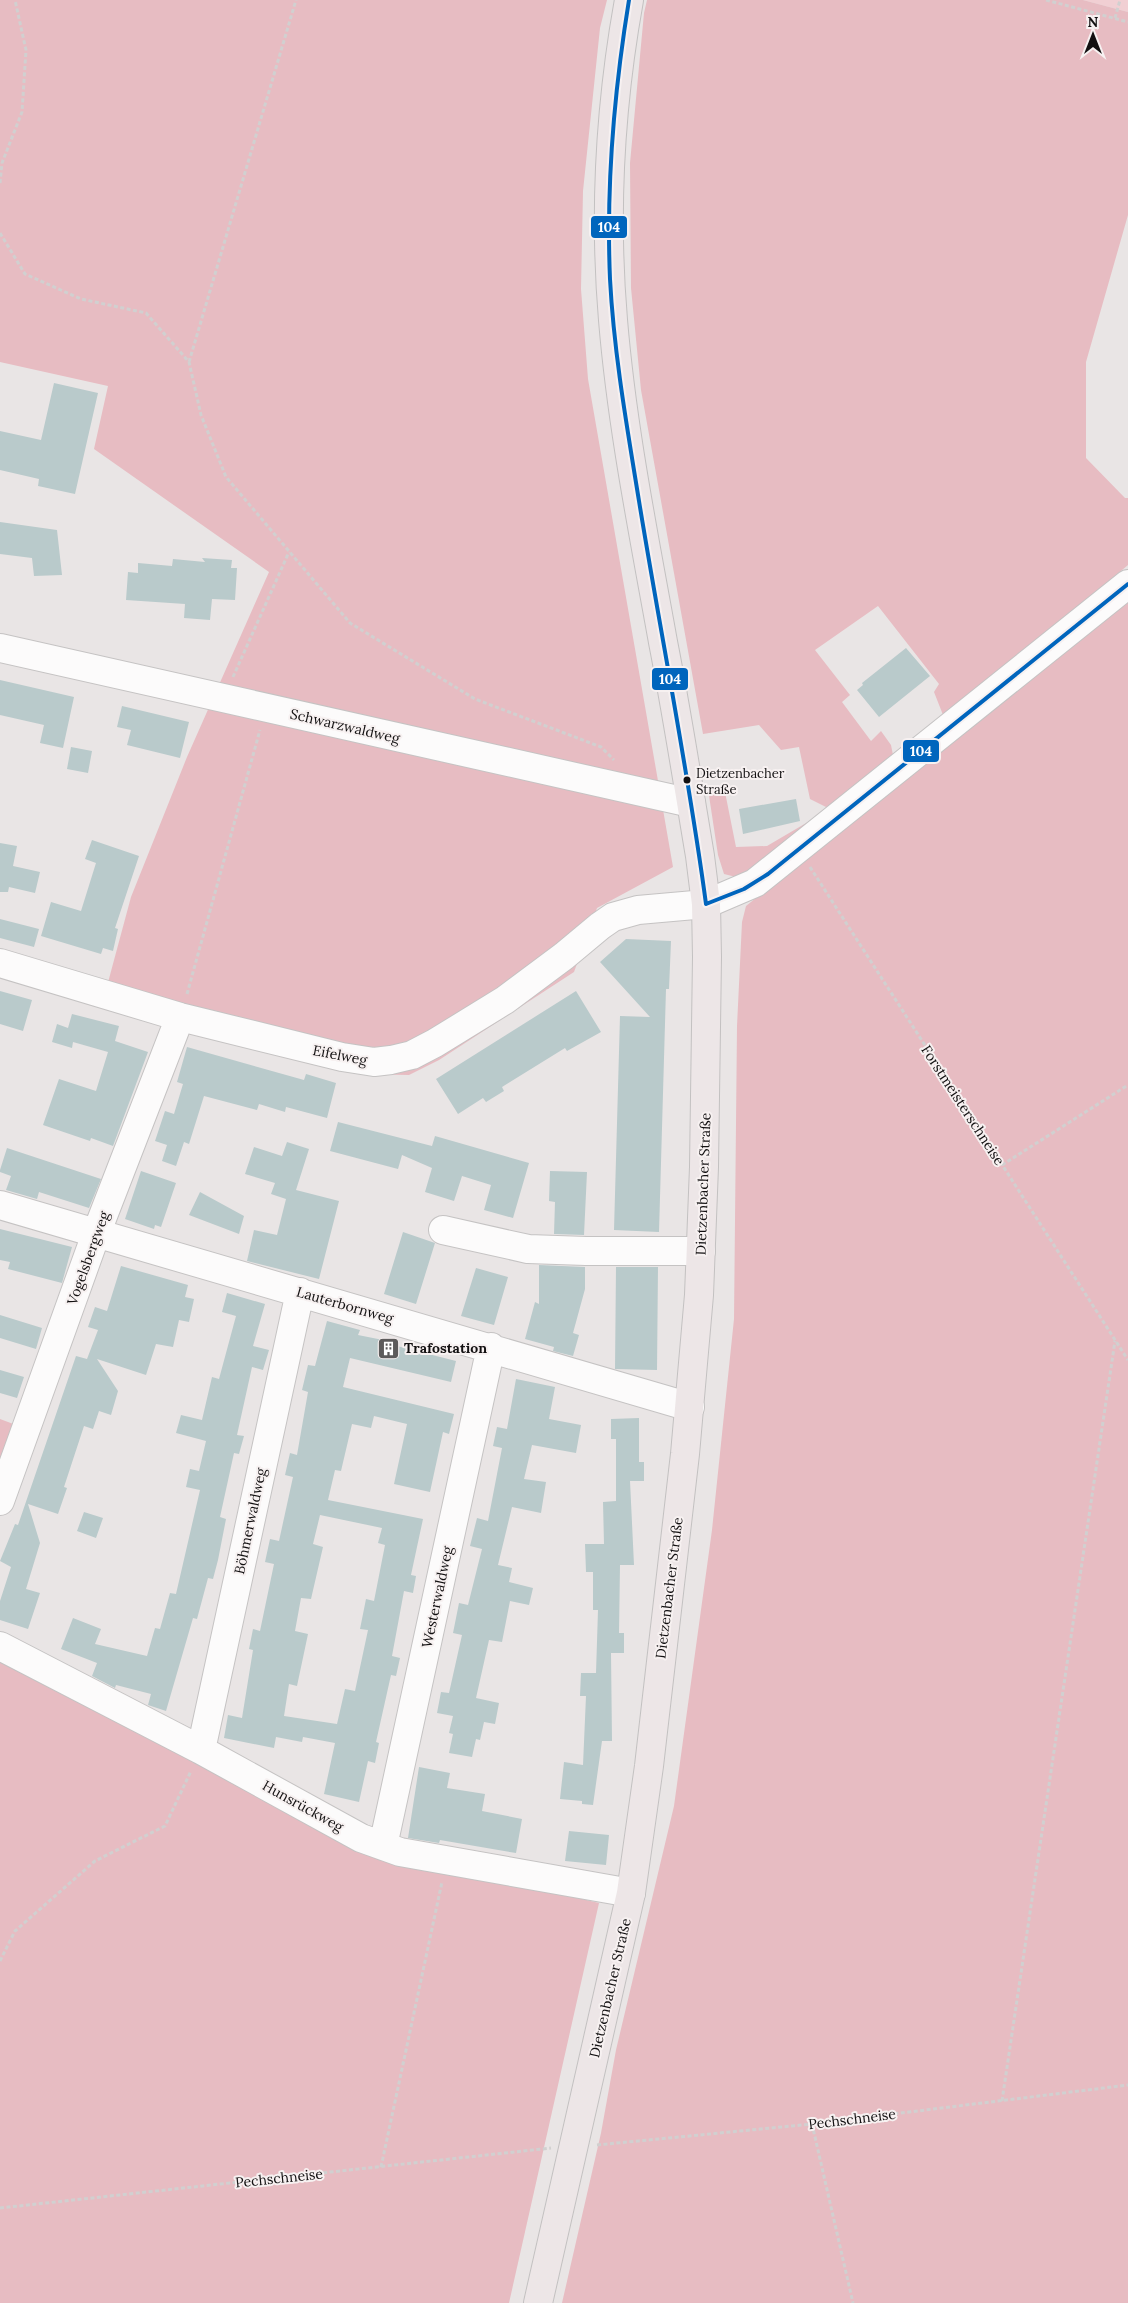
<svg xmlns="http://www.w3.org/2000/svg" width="1128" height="2303" viewBox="0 0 1128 2303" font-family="Lora,serif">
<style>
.green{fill:#f1cfd3}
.forest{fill:#e7bcc2}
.building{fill:#b9cacb;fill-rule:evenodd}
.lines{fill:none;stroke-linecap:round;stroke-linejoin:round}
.minor-casing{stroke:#c5c3c3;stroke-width:30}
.major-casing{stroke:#c3c1c1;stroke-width:30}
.path{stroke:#d1d0d0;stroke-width:3;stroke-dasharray:4 2.5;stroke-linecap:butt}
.minor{stroke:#fcfbfb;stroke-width:28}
.major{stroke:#ede6e7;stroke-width:28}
.bus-1-casing{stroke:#f7f1f1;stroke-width:8}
.bus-1{stroke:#0065bd;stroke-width:4}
.bus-dot{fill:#121011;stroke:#f7f1f1;stroke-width:2}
.labels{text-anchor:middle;stroke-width:4;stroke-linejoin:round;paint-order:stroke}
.bus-label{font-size:13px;fill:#121011;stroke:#f7f1f1;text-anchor:start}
.street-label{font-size:14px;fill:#121011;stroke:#f7f1f1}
.poi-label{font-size:14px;font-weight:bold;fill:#121011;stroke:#f7f1f1;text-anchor:start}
.line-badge{stroke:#f7f1f1;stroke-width:2}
.badge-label{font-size:14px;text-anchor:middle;font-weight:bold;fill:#fff}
</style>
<rect width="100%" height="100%" fill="#e9e5e5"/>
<path class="green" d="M1083,0H1128V12Z"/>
<path class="forest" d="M0,0H607L600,28L583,191L581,289L588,379L673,867L597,908L574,972L439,1060L409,1075L358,1074L103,1001L131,897L187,757L269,572L94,449L108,386L0,362Z
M647,0H1083L1128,12V215L1086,362V458L1125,498H1128V565L945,720L934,692L939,684L878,606L815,650L850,695L842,702L871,741L881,731L891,745L894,760L744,879L724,874L718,855L708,789L724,787L736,847L767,846L830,809L810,799L799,747L781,750L759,725L703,734L641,390L631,288L630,163L644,13Z
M1128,598V2303H562L601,2133L616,2050L674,1806L712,1530L734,1319L737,1026L742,922L746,906Z
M0,1419L16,1425L0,1473Z
M0,1662L353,1844L599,1903L509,2303H0Z"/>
<path class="building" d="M54,383L98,393L75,494L38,486L39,479L0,470V431L41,440Z
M0,522L57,530L62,575L34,576L32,558L0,554Z
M202,558L232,560L231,568H237L235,600L212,599L210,620L184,618L185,604L126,600L128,572L138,573V563L172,566L173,559L205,562Z
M906,648L930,676L879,717L857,690L863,685L862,683Z
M0,680L74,697L63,748L40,743L44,725L0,715Z
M122,706L189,722L180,758L127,745L131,730L117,727Z
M71,747L92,751L88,773L67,769Z
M796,799L800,821L743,834L739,809Z
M92,840L139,856L115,928L118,929L113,951L103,948L101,954L41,936L51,902L81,911L96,863L85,859Z
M0,843L17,846L13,866L40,872L35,893L9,887L8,892H0Z
M0,919L39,929L34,947L0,938Z
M626,939L671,941L669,989H666L659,1232L614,1230L620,1016L650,1017L600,962Z
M0,991L32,1000L23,1031L0,1024Z
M576,991L601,1032L567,1051L565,1048L502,1087L504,1091L486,1102L483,1098L458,1114L436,1079Z
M72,1014L119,1026L115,1041L148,1052L113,1146L91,1138L90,1141L43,1125L59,1079L96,1091L108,1052L73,1042L72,1048L52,1042L57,1024L68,1028Z
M187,1047L304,1080L306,1074L336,1083L327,1118L286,1107L285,1112L259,1104L257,1110L204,1096L189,1144L184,1142L176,1166L162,1161L167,1145L155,1141L165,1111L174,1114L183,1084L177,1082Z
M338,1122L432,1146L435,1136L529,1163L513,1218L484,1210L491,1185L462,1176L454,1201L425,1192L432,1168L402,1155L398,1169L330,1151Z
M287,1142L309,1149L296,1190L339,1201L319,1279L247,1261L254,1230L277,1235L286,1199L271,1194L275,1183L245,1174L254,1147L282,1156Z
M7,1148L101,1179L89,1208L39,1192L37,1199L6,1190L11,1176L0,1172V1170Z
M141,1171L176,1183L161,1227L155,1225L154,1229L125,1219Z
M550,1171L587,1172L584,1235L554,1234L555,1202L549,1201Z
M200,1192L244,1216L239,1234L189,1215Z
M0,1229L72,1247L62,1283L8,1269L10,1262L0,1260Z
M403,1232L435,1243L416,1304L384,1294Z
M539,1265L585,1267V1289L573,1333L579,1335L573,1356L553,1351L554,1347L525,1339L535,1302L539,1304Z
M121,1266L188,1285L185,1297L194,1299L189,1322L179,1320L173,1347L156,1344L146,1375L97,1359L118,1391L111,1415L99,1411L93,1429L84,1426L64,1487L67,1488L58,1514L28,1504L40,1543L26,1589L40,1593L28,1629L0,1620V1601L11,1567L0,1561L15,1524L18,1525L76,1356L87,1359L98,1330L88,1327L95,1307L107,1311Z
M616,1267H658L657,1370L615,1369Z
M476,1268L508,1277L494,1325L461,1316Z
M227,1293L265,1304L253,1346L269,1350L263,1370L252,1367L237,1435L244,1436L239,1454L234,1453L220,1517L226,1519L218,1560L213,1579L208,1578L197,1619L193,1618L166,1711L148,1705L151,1694L116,1685L115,1688L92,1676L97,1663L61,1649L73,1618L101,1629L95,1644L147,1656L155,1628L160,1629L170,1593L176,1594L200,1490L186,1487L190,1469L199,1471L206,1441L176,1433L181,1415L202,1420L212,1377L219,1379L236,1316L222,1312Z
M0,1315L42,1328L36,1349L0,1338Z
M327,1321L360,1330L358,1335L393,1342V1345L456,1361L451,1382L350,1358L343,1387L454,1414L449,1434L443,1432L430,1492L394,1484L407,1424L374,1416L371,1428L352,1424L341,1471L335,1470L328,1500L423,1519L411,1575L416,1576L413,1593L404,1591L392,1656L400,1658L396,1676L391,1675L376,1742L379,1743L375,1763L368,1761L359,1802L324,1794L335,1743L303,1737L302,1742L276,1737L274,1748L224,1738L228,1715L242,1718L253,1650L249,1649L253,1629L260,1631L274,1564L265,1562L270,1539L279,1541L293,1477L285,1475L290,1453L297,1455L308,1392L302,1390L308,1365L315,1366ZM320,1515L382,1528L378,1543L385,1545L374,1601L366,1599L360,1629L368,1630L355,1691L345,1689L337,1724L284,1716L289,1684L297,1686L308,1634L295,1631L301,1598L311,1599L323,1547L313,1544Z
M0,1370L24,1377L17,1398L0,1393Z
M516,1379L555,1387L549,1419L581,1425L576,1453L532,1445L524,1479L546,1482L541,1513L512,1507L498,1565L512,1568L509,1582L533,1588L529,1605L510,1601L502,1642L489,1640L476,1698L499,1703L495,1724L484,1722L480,1740L476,1739L472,1757L449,1753L453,1734L449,1733L453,1716L437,1713L441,1692L449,1693L462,1635L453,1633L459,1603L468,1605L482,1549L470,1546L477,1518L488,1521L502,1448L493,1446L497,1427L507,1429Z
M639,1418V1462H644V1481H630L634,1565H620L619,1633H624V1653H611L612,1741H602L593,1805L582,1804V1801L560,1799L564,1762L583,1765L586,1696H580L581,1673H596L598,1610H593V1572H586L585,1544H604L603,1502L616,1501V1439H611V1419Z
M84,1512L103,1518L96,1538L77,1531Z
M419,1767L450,1773L447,1788L485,1794L482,1811L522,1819L516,1853L440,1840L439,1843L408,1838Z
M569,1831L609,1835L606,1865L565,1861Z"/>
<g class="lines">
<defs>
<path id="minor" d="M0,648L691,803
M0,963L180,1017L342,1057L374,1062L391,1060L412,1055L435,1043L505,1000L564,956L600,926L613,917L638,910L706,904L755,883L1128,584
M0,1205L690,1407
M443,1230L528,1249L586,1251H701
M0,1501L96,1234L180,1017
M0,1646L201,1750L361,1838L400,1852L631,1893
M201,1750L300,1292
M383,1846L491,1347"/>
<path id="major" d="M538,2303L631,1893L649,1766L685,1454L699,1295L704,1167L707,957L706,904L700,856C688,785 677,713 663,642C644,536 622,428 613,320C604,214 610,105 629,0"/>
</defs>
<use href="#minor" class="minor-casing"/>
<use href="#major" class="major-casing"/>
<path class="path" d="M1046,0L1128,22
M1115,18L1120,0
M0,183L2,163L22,112L26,50L15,0
M0,233L25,274L81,299L146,313L189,362L201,415L226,477L350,623L475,699L601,747L614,760
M189,362L296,0
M233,677L289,552
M810,867L1128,1360
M187,994L260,730
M1002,1165L1128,1085
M0,1961L15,1931L95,1861L165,1826L191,1771
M1002,2101L1115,1341
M812,2124L853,2303
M597,2145L812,2124L1128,2085
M381,2167L442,1882
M0,2208L551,2148"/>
<use href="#minor" class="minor"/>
<use href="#major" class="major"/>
<defs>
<path id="bus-1" d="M629,0C614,92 606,185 610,279C614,354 627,427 639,501C661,636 688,769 706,904
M706,904L744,889L768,874L1128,584"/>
</defs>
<use href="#bus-1" class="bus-1-casing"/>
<use href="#bus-1" class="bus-1"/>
</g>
<defs>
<symbol id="building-square" viewBox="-11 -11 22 22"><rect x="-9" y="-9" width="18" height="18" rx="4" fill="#5d5b5b" stroke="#f7f1f1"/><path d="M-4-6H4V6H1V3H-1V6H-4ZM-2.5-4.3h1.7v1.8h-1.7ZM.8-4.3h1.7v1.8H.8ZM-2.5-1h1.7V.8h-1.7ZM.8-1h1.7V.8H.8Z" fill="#fff"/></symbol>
</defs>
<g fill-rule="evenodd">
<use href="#building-square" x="376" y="1336" width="25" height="25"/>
</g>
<circle class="bus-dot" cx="687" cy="780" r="4.5"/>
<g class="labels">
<g class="bus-label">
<text x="696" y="778">Dietzenbacher<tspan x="696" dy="16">Straße</tspan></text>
</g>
<g class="street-label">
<text transform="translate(345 726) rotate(13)" y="5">Schwarzwaldweg</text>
<text transform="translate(340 1055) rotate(11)" y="5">Eifelweg</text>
<text transform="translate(963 1105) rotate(57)" y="5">Forstmeisterschneise</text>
<text transform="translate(703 1184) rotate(-88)" y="5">Dietzenbacher Straße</text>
<text transform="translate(88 1258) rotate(-70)" y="5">Vogelsbergweg</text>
<text transform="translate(345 1305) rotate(16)" y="5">Lauterbornweg</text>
<text transform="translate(250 1521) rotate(-78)" y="5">Böhmerwaldweg</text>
<text transform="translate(669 1588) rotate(-83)" y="5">Dietzenbacher Straße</text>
<text transform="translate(437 1597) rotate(-78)" y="5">Westerwaldweg</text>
<text transform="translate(303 1806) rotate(29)" y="5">Hunsrückweg</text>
<text transform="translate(610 1988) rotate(-77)" y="5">Dietzenbacher Straße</text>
<text transform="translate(852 2119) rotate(-7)" y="5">Pechschneise</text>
<text transform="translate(279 2178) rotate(-6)" y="5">Pechschneise</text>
</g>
<g class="poi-label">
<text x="404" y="1353">Trafostation</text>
</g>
</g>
<g class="line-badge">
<rect x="590" y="215" width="38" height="24" rx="5" fill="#0065bd"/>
<rect x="651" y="667" width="38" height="24" rx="5" fill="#0065bd"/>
<rect x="902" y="739" width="38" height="24" rx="5" fill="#0065bd"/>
</g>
<g class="badge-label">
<text x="609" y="232">104</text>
<text x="670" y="684">104</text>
<text x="921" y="756">104</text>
</g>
<g transform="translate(1093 35)" stroke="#f7f1f1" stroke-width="4" paint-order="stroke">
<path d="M0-4L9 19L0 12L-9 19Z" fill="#121011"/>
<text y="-8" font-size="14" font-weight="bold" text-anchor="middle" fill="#121011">N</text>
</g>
</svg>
